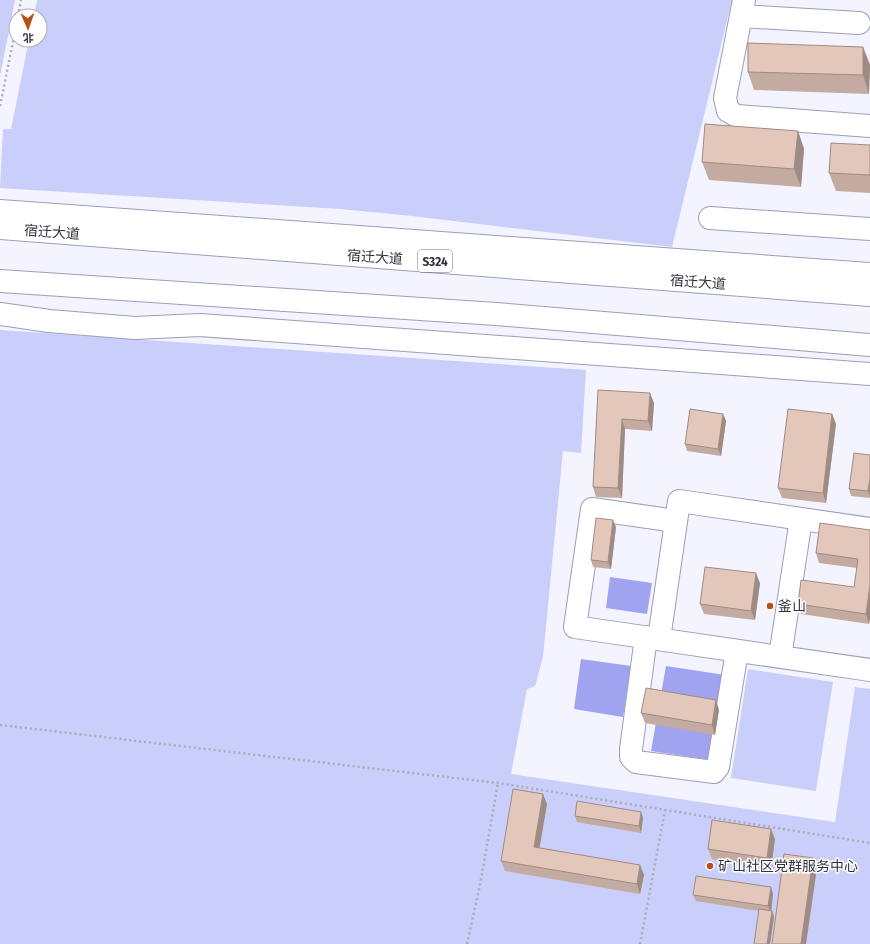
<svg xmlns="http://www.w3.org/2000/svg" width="870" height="944" viewBox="0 0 870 944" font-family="'Fira Sans Condensed','Noto Sans SC',sans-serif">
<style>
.green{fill:#cacefa}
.water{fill:#a0a4f0}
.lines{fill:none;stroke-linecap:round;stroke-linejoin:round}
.minor-casing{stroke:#9b9eb6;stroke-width:24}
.major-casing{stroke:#9b9eb6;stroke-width:24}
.path{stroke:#abacb7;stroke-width:2.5;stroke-dasharray:2 3;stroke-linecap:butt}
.minor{stroke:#fff;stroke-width:22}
.major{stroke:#fff;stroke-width:22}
.wall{fill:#c3aba1}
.shaded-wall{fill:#9f8b83}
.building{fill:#e3c7bb;stroke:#9f8b83}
.poi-dot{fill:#b5521c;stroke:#fff;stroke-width:1.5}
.labels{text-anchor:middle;stroke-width:3;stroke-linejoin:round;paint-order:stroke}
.shield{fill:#fff;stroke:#6e6f76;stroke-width:1}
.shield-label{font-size:13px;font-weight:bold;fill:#30313c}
.street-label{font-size:14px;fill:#30313c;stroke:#fff}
.poi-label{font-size:14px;fill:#30313c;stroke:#fff;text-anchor:start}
</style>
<rect width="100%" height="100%" fill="#f3f4ff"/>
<path class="green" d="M0,0H15L0,76Z
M37,0H732L672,247L412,216L340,209L0,188L3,129H11L29,40H40V16H34Z
M0,330L586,370L581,453L563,451L543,657L535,686L527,689L511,774L835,822L855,687L870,689V944H0Z
M748,669L833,682L816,791L731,778Z"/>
<path class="water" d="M610,577L652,583L647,614L606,608Z
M581,659L631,666L623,717L574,709Z
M666,666L725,675L711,760L651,751Z"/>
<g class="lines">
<defs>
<path id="minor" d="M744,0L725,98L728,111L737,116L870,126
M741,16L859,23
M0,211L870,274
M710,218L870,229
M0,314L49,321L135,328L200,325L870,374
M676,521L592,509L575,627L870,670
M646,637L631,749V757L636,762L714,772L718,767L737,651
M659,639L679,501L870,529
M780,657L801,519"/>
<path id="major" d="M0,228L870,295
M0,281L496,314L870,345"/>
</defs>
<use href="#minor" class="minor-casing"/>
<use href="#major" class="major-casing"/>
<path class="path" d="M18,16L21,0
M0,106L16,27
M0,725L498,783L870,843
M467,944L480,885L498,783
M640,944L665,810"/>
<use href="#minor" class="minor"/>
<use href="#major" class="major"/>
</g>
<path class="wall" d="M863,47L870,65L869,94L754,90L748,72Z
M798,131L804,149L801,187L709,180L702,162Z
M870,145V193L836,191L829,173Z
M598,390L654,403L652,431L625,429L622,498L596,497L593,487Z
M723,414L726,421L721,456L687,451L685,444Z
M832,414L836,424L826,503L782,498L778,488Z
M870,455V498L851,496L849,489Z
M616,527L611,569L593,567L591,560Z
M870,530L869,624L801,614L798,604L854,587L857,568L819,563L816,553Z
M760,583L755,620L704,614L700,604Z
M716,700L719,710L715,735L645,723L641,713Z
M547,804L539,848L640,865L644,875L640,894L505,871L501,861Z
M575,816L643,818L641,833L577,822Z
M775,839L771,868L712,859L708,849Z
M773,894L771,910L772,911L774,917L770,944H754L759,911L696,901L693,895Z"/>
<path class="shaded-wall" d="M863,47L870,65L869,94L863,75Z
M798,131L804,149L801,187L794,169Z
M650,393L654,403L652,431L648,421Z
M723,414L726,421L721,456L718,449Z
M832,414L836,424L826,503L823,493Z
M622,419L625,429L622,498L618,488Z
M870,478V496L868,491Z
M613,520L616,527L611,569L608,562Z
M756,573L760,583L755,620L751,611Z
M870,585V620L869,624L866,614Z
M716,700L719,710L715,735L712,725Z
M543,794L547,804L538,857L534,847Z
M641,812L643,818L641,833L639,826Z
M771,829L775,839L771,868L767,858Z
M813,858L817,868L806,944H801Z
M640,865L644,875L640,894L637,884Z
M771,887L773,894L771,913L768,906Z
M772,911L774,917L770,944H767Z"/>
<path class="building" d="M748,43L863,47V75L748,72Z
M705,124L798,131L794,169L702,162Z
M831,143L870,145V175L829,173Z
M598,390L650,393L648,421L622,419L618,488L593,487Z
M690,409L723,414L718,449L685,444Z
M788,409L832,414L823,493L778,488Z
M854,453L870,455V478L868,491L849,489Z
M596,518L613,520L608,562L591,560Z
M820,523L870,530V585L866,614L798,604L801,580L854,587L858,559L816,553Z
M705,567L756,573L751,611L700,604Z
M646,688L716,700L712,725L641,713Z
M513,789L543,794L534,847L640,865L637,884L501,861Z
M577,801L641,812L639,826L575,816Z
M712,820L771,829L767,858L708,849Z
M784,854L813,858L801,944H772Z
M696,876L771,887L768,906L693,895Z
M759,909L772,911L767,944H754Z"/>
<g class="poi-dot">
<circle cx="770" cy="606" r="4"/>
<circle cx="710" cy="866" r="4"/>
</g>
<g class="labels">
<rect class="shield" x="418" y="250" width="34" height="22" rx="3"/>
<g class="shield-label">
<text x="435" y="266">S324</text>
</g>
<g class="street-label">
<text transform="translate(52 232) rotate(4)" y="5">宿迁大道</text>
<text transform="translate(375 257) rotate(4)" y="5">宿迁大道</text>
<text transform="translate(698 282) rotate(4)" y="5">宿迁大道</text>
</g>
<g class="poi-label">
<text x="778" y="611">釜山</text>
<text x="718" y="871">矿山社区党群服务中心</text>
</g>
</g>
<g transform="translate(28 28) rotate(178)"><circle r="19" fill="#ffffff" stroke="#acadb1"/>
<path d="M0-3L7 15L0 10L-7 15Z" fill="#b5521c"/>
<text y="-6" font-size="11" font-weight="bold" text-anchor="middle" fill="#30313c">北</text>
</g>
</svg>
